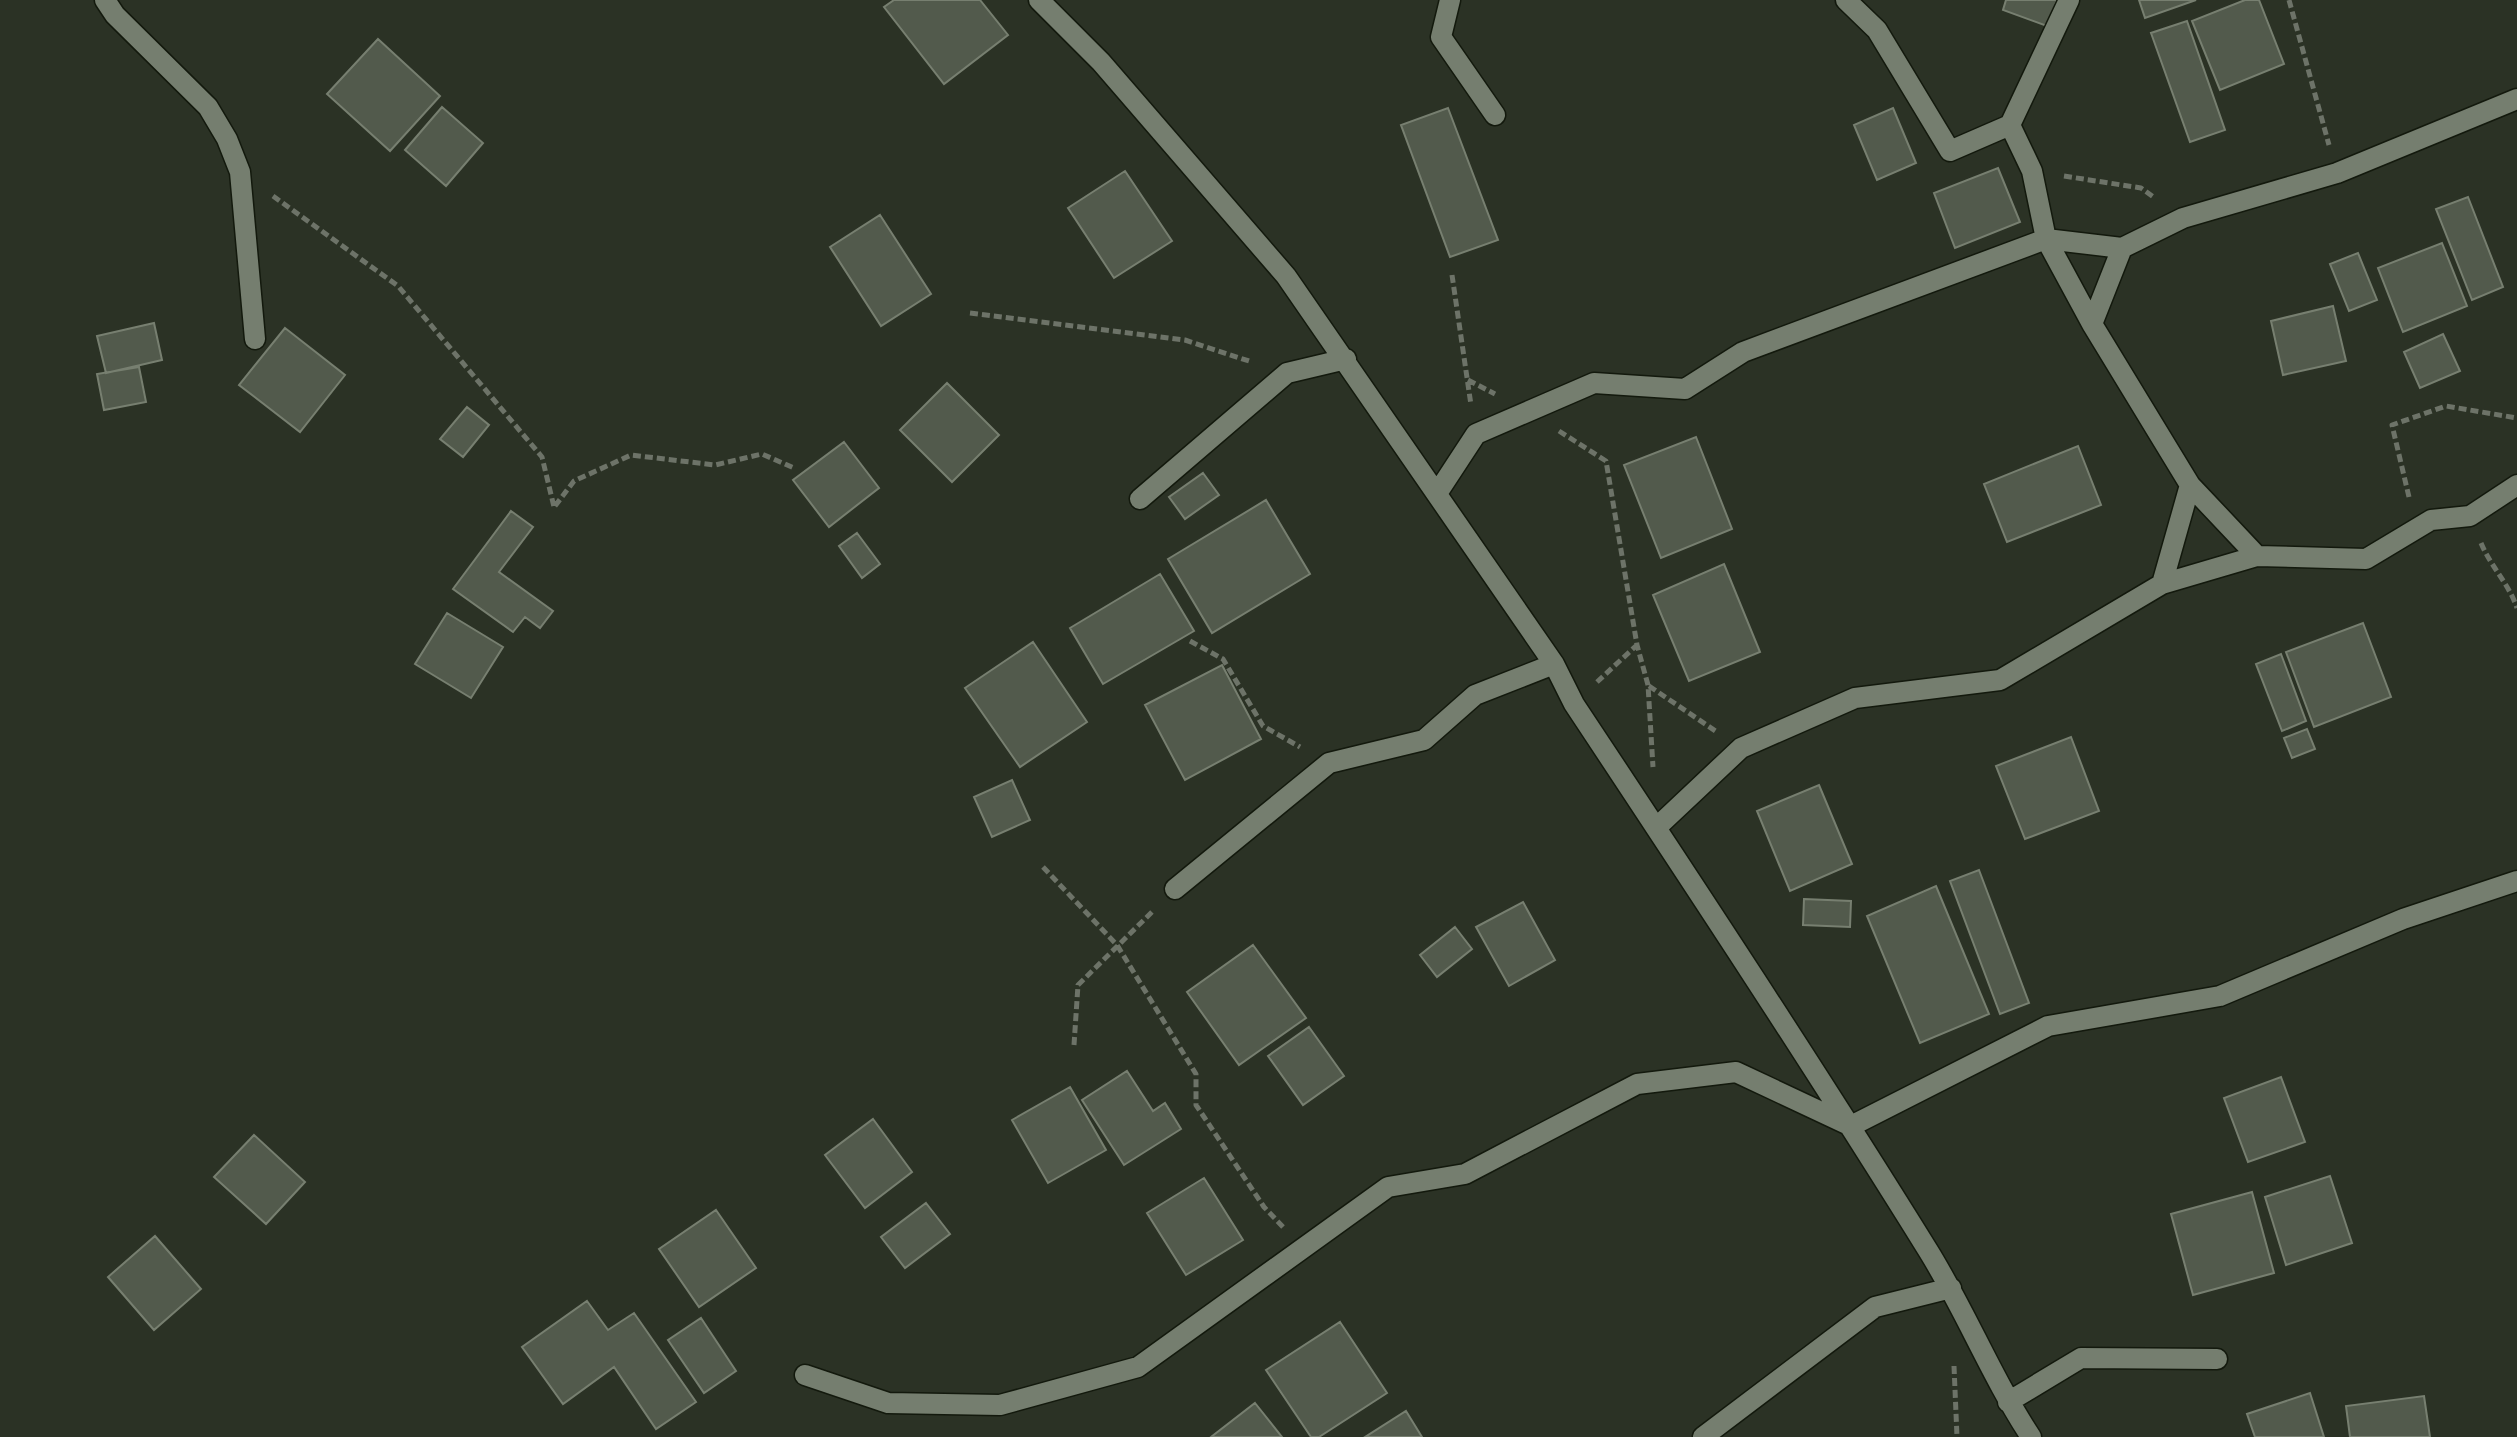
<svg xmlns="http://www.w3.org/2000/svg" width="2517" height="1437" viewBox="0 0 2517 1437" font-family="'PT Sans Narrow',sans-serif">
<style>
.building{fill:#525a4c;stroke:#777f70;stroke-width:2}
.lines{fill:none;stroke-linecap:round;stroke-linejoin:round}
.street-casing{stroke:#13190d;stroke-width:23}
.path{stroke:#6d7368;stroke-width:5;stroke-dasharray:8 4;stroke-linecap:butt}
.street{stroke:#757e6f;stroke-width:20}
</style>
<rect width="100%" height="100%" fill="#2b3225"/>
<path class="building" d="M894,0H980L1008,35L944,84L884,7Z
M2006,0H2057L2047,26L2003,10Z
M2139,0H2196L2145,18Z
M2245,0H2259L2284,64L2220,90L2192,21Z
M2187,21L2225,130L2190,142L2151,33Z
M378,39L440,96L390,151L327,94Z
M442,107L483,143L446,186L405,150Z
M1448,108L1498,240L1450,257L1401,125Z
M1893,108L1916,163L1877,180L1854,125Z
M1998,168L2020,222L1955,248L1934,193Z
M1125,171L1172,241L1114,278L1068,208Z
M2468,197L2503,287L2472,300L2436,209Z
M880,215L931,294L881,326L830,247Z
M2442,243L2467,306L2403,332L2378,268Z
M2358,253L2377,300L2349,311L2330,264Z
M2333,306L2346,361L2283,375L2271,321Z
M154,323L162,360L106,373L97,336Z
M285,328L345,375L300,432L239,385Z
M2443,334L2460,371L2420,388L2404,352Z
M139,367L146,402L104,410L97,374Z
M947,383L999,435L952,482L900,430Z
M467,407L489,425L463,457L440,439Z
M1696,437L1732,529L1661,558L1624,465Z
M844,442L879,488L829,527L793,480Z
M2078,446L2101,505L2007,542L1984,484Z
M1203,473L1219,495L1185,519L1169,497Z
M1266,500L1310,574L1212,633L1168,559Z
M511,511L533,527L499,572L553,611L540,628L525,617L513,632L453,589Z
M857,533L880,564L862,578L839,546Z
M1724,564L1760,652L1689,681L1653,595Z
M1160,574L1194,631L1103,684L1070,628Z
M447,613L503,647L471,698L415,664Z
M2363,623L2391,697L2314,727L2286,652Z
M1033,642L1087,722L1020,767L965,688Z
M2281,654L2306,721L2282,731L2256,664Z
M1222,665L1261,739L1185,780L1145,705Z
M2307,729L2315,749L2292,758L2284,738Z
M2071,737L2099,811L2025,839L1996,766Z
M1012,780L1030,820L992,837L974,797Z
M1819,785L1852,864L1790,891L1757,811Z
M1979,870L2029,1003L2000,1014L1950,881Z
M1936,886L1989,1014L1920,1043L1867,916Z
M1804,899L1851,901L1850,927L1803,925Z
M1523,902L1555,960L1509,986L1476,927Z
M1455,927L1472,949L1437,977L1420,955Z
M1253,945L1306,1018L1239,1065L1187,992Z
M1309,1027L1344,1076L1303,1105L1268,1056Z
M1127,1071L1153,1111L1165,1103L1181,1129L1124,1165L1082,1100Z
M2281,1077L2305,1142L2248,1162L2224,1098Z
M1070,1087L1106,1150L1048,1183L1012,1120Z
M873,1119L912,1172L865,1208L825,1155Z
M254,1135L305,1182L266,1224L214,1177Z
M2330,1176L2352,1243L2286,1265L2265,1197Z
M1204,1178L1243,1240L1186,1275L1147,1213Z
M2252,1192L2274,1273L2193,1295L2171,1214Z
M926,1203L950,1234L905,1268L881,1237Z
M716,1210L756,1268L699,1307L659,1249Z
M155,1236L201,1289L154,1330L108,1277Z
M587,1301L608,1330L634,1313L696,1402L656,1429L614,1367L563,1404L522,1347Z
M701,1318L736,1371L704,1393L668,1340Z
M1340,1322L1387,1393L1319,1437H1311L1266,1370Z
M2310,1393L2324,1437H2255L2247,1414Z
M2424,1396L2430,1437H2350L2346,1406Z
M1255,1403L1282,1437H1211Z
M1406,1411L1422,1437H1365Z"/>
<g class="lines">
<defs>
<path id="street" d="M105,0L115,15L208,107L227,139L240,172L255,339
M1039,0L1101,62L1286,276L1554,664L1574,704C1694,885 1814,1067 1929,1252C1966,1312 1992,1378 2031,1437
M1450,0L1441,37L1495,115
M1846,0L1877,30L1950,151L2010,125
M2069,0L2010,125L2032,171L2046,239L2092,324
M2122,248L2092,324L2190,485L2257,556
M1438,492L1476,434L1594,383L1685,389L1743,352L2046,239L2122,248L2183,218L2337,173L2517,99
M1140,499L1287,373L1346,359
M2162,584L2190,485
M1656,828L1741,748L1855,698L2000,680L2162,584L2257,556L2366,559L2431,520L2470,516L2517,485
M1175,889L1329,763L1424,740L1475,695L1554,664
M805,1375L888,1403L1000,1405L1138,1367L1388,1187L1465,1174L1637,1084L1736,1072L1851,1126L2048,1026L2220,996L2403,919L2517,881
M2008,1402L2081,1358L2217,1359
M1703,1437L1875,1307L1951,1288"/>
</defs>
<use href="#street" class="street-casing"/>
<path class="path" d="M2289,0L2329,145
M2064,176L2141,188L2155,198
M273,196L398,286L542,457L554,507
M1452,275L1471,405
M970,313L1185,340L1252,362
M1468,380L1495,394
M1559,431L1606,461L1637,645L1648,685L1653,767
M2409,497L2392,425L2446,406L2517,418
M555,506L574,481L631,455L715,465L762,454L794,468
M2481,543C2491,567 2509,584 2517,608
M1190,641L1223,659L1263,726L1300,747
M1597,682L1637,645
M1649,686L1717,732
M1043,867L1117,945L1196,1074V1105L1264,1207L1283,1227
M1074,1045L1078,985L1154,910
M1954,1366L1957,1437"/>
<use href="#street" class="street"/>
</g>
</svg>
